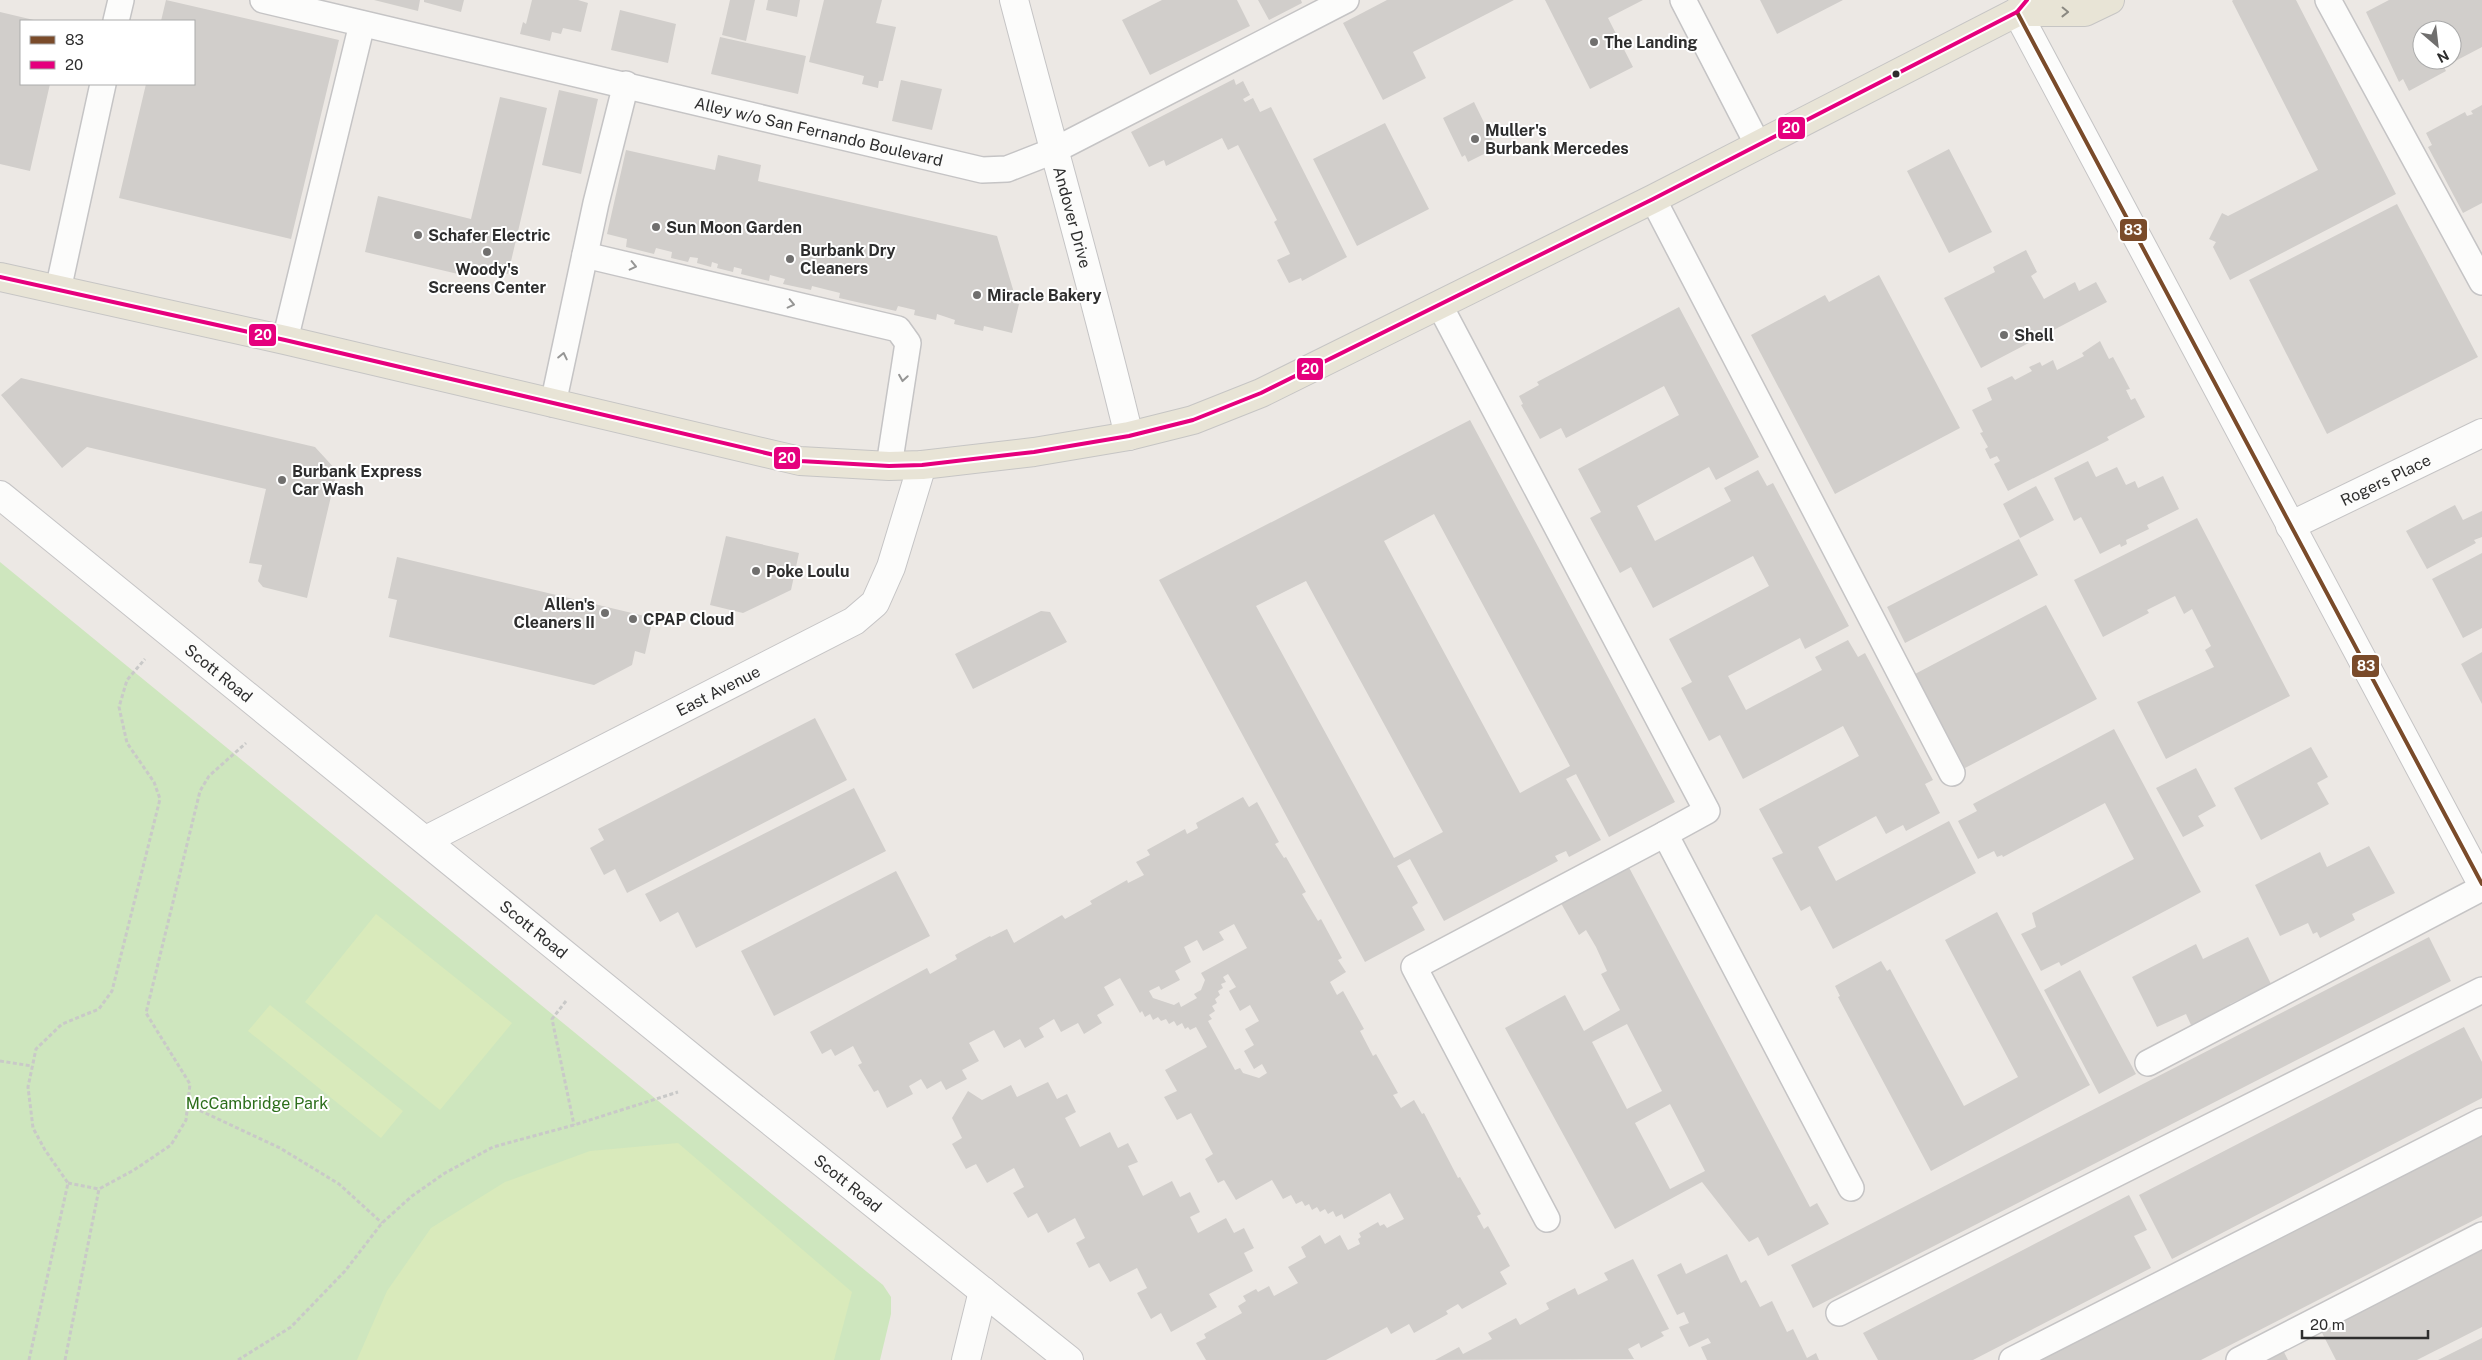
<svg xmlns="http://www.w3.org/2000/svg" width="2482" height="1360" viewBox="0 0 2482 1360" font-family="'Public Sans',sans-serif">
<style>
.green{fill:#cee6be}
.pitch{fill:#d9eabb}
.building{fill:#d1cecb;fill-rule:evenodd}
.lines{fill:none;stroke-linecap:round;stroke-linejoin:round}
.lane-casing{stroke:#c5c4c5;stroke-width:28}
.street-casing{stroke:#c5c4c5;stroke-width:30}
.primary-casing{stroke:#c6c5c4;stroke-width:30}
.path{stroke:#c9c9c8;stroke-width:3;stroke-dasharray:4 2.5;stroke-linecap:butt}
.lane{stroke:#fcfcfb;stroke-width:25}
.street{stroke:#fcfcfb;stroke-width:28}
.primary{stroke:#e8e4d6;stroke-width:28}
.bus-1-casing{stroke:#fff;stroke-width:8}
.bus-2-casing{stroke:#fff;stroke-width:8}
.bus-1{stroke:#7a4b2a;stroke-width:4}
.bus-2{stroke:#e5007d;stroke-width:4}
.oneway{stroke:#8b8982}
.oneway2{stroke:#959594}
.poi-dot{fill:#706f6e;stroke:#fff;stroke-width:2}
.bus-dot{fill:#2e2e2e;stroke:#fff;stroke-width:2}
.labels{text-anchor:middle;stroke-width:4;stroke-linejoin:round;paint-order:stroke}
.poi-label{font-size:16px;font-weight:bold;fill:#2e2e2e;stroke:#fff;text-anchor:start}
.street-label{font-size:16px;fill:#2e2e2e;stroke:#fff}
.park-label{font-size:16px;fill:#2c6e1b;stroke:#fff}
.line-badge{stroke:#fff;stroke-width:2}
.badge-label{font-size:14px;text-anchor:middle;font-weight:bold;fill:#fff}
</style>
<rect width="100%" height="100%" fill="#ece8e4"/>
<path class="green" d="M0,562L883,1285L891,1297V1314L880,1360H0Z"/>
<path class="pitch" d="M376,914L512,1023L440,1110L305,1002Z
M270,1005L403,1111L381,1138L248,1031Z
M678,1143L852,1292L834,1360H357L387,1291L431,1228L505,1182L590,1151Z"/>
<path class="building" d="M166,0L339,40L291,239L119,198L146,84H194V21H161Z
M374,0H420L418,11Z
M424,0H464L461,12L424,2Z
M532,0H578L588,3L581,32L563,28L561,34L552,32L550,41L520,34L523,22L526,24Z
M730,0H755L746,41L722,35Z
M768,0H800L797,17L766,10Z
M824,0H882L876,23L896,27L883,81H879L878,88L862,84L864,76L809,62Z
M1162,0H1237L1250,26L1150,75L1122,20Z
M1258,0H1301L1302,3L1269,20Z
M1387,0H1514L1413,52L1426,78L1383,100L1343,23Z
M1545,0H1643L1608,18L1633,67L1590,89Z
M1760,0H1843L1777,34Z
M2233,0H2296L2396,194L2230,280L2213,247L2216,242L2209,239L2222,213L2228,216L2318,170L2232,1Z
M2389,0H2482V47L2444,67L2446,71L2409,91L2403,79L2399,82L2366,12ZM2422,30H2452V60H2422Z
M620,10L676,24L668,63L611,50Z
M0,12L38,21H21V84H50L30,171L0,164Z
M720,37L806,56L798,94L711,74Z
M1234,79L1236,85L1243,81L1250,95L1243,99L1245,102L1253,98L1260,112L1271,107L1347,257L1302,281L1301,278L1289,283L1277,260L1290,254L1274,222L1277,220L1238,145L1228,150L1222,138L1166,166L1164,160L1149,167L1131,132Z
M901,80L942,89L932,130L892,121Z
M559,90L598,99L581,174L542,165Z
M500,97L547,108L508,274L461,263L458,274L365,252L378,196L471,219Z
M1474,102L1493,141L1489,143L1492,150L1468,162L1465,155L1462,157L1443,118Z
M2482,105V203L2463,213L2428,147L2432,145L2426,133L2465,112L2467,116L2473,114L2471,111Z
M1385,123L1429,209L1357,246L1313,159Z
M1949,149L1992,232L1949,253L1907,171Z
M626,150L715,170L718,155L761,165L758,181L997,236L1015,296L1013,303L1019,304L1012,333L984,326L983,331L954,324L955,320L937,314L936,320L914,315L915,310L898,306L896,311L839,298L840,293L812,286L811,290L783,284L785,279L770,275L769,281L741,274L742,269L734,267L733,272L717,268L718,264L712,262L711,267L697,263L698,258L690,257L688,262L671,258L672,252L656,248L654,254L626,247L627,239L607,234Z
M2397,204L2478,357L2327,434L2249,280Z
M2026,250L2037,272L2031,276L2044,299L2075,282L2079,291L2096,282L2107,302L1981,368L1944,298L1995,272L1993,267Z
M1879,275L1960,428L1835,494L1751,335L1825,295L1829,302Z
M1679,307L1759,457L1716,480L1709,467L1637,506L1655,541L1731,501L1724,488L1758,470L1767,486L1773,483L1849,626L1805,649L1800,638L1728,676L1746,710L1822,670L1815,657L1848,640L1858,657L1865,653L1933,780L1925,784L1940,813L1906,831L1903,825L1886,834L1876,816L1818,847L1836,881L1949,821L1976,873L1833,949L1810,906L1801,911L1772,858L1783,853L1759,809L1859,756L1843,726L1743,779L1720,735L1709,741L1681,688L1692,682L1669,639L1769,586L1753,556L1653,608L1631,567L1620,573L1590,518L1601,512L1578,469L1679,415L1664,386L1566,438L1561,428L1540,439L1521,405L1523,404L1519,396L1539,385L1537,382Z
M2100,341L2109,359L2113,357L2130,389L2126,390L2131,400L2135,398L2145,417L2107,437L2109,440L2008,491L1994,464L2000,461L1997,456L1990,459L1985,449L1988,447L1980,433L1983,432L1972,410L1992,400L1987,388L2012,376L2015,380L2032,371L2029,367L2040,362L2042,366L2053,360L2057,370L2084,356L2082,353Z
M21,378L315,447L337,471L307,598L263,587L258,581L262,565L249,563L266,489L87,447L62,468L1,395Z
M1470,420L1675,802L1609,837L1576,774L1566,779L1601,840L1569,857L1566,851L1555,856L1558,861L1444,921L1410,859L1397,866L1418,903L1412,907L1425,930L1365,962L1159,580ZM1434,514L1570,766L1520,793L1384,541ZM1306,581L1443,832L1394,858L1256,606Z
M2088,461L2096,477L2117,467L2126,485L2135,481L2138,488L2163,476L2179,509L2147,525L2149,529L2126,540L2127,544L2121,547L2120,544L2100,554L2081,517L2074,521L2054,478Z
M2036,486L2054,520L2020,538L2003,504Z
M2455,505L2463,520L2482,511V537L2474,540L2476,543L2427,569L2406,531Z
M2197,518L2290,696L2166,759L2137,702L2214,667L2205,650L2211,646L2192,609L2184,614L2175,596L2147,610L2149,613L2103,637L2074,580Z
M726,536L799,553L791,590L743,613L710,605Z
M2019,539L2038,575L1905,643L1887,607Z
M2482,553V628L2463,638L2432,579Z
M397,557L653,618L645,654L635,651L632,665L594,685L389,637L397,600L388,598Z
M2046,605L2097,699L1965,768L1915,674Z
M1041,611L1050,612L1067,642L973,689L955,654Z
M2482,652V704L2461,664Z
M815,718L847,780L627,893L615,869L604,875L590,848L604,840L598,829Z
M2114,729L2201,892L2061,966L2059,962L2041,971L2021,934L2036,927L2032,913L2134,859L2105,803L2003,857L2002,855L1997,857L1994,851L1978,859L1958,821L1977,811L1973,804Z
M2311,747L2328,777L2317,783L2329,804L2261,840L2234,788Z
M2196,768L2216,806L2198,816L2204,826L2183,837L2156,788Z
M854,788L886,851L696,948L678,912L660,922L645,894Z
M1243,797L1249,807L1257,802L1279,842L1275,844L1284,858L1286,857L1306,892L1302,894L1318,921L1321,919L1342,958L1338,960L1346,972L1330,982L1337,995L1343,991L1364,1029L1360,1031L1373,1056L1376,1054L1398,1093L1393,1095L1401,1108L1414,1100L1422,1114L1424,1113L1458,1178L1460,1177L1481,1214L1477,1216L1484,1229L1488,1226L1510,1266L1500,1272L1507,1284L1462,1309L1458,1304L1446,1311L1448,1314L1414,1333L1409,1324L1391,1334L1387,1327L1326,1360H1206L1196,1343L1206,1338L1204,1334L1242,1313L1238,1306L1246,1301L1243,1296L1256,1289L1258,1292L1269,1286L1274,1296L1298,1283L1288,1267L1306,1257L1301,1247L1320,1235L1325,1244L1340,1235L1348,1250L1360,1244L1358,1239L1361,1237L1359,1233L1378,1222L1380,1226L1384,1224L1387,1228L1404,1219L1390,1193L1344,1219L1342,1214L1336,1217L1333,1211L1328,1214L1325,1209L1320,1212L1317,1207L1312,1210L1309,1204L1305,1206L1302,1201L1296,1204L1291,1195L1283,1199L1272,1180L1236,1200L1224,1180L1218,1183L1205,1159L1213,1154L1191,1113L1177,1120L1164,1097L1177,1091L1165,1070L1207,1047L1196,1027L1190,1030L1188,1027L1185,1029L1182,1023L1177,1026L1174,1021L1169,1024L1166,1019L1161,1021L1158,1017L1153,1020L1150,1014L1145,1017L1142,1011L1140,1013L1120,978L1104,987L1114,1005L1097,1015L1102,1023L1084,1034L1078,1023L1061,1032L1054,1019L1039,1028L1044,1037L1025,1048L1020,1039L1004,1048L994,1030L969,1043L979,1061L962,1070L967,1079L946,1090L941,1081L927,1089L921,1079L909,1086L913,1094L887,1108L878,1090L874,1092L858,1065L862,1063L853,1046L835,1056L831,1049L822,1054L810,1032L927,968L930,974L957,959L955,955L990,936L991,937L1007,929L1014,943L1062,915L1065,919L1092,904L1090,901L1127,880L1128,883L1144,875L1136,862L1150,855L1147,850L1185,829L1187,834L1198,828L1196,823ZM1234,924L1247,948L1201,973L1205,980L1201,990L1194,994L1197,998L1181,1007L1179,1002L1174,1005L1153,998L1149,991L1159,986L1161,990L1180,980L1175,971L1191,962L1184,947L1197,940L1203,951L1224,940L1219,932ZM1228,974L1236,987L1229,991L1240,1011L1250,1005L1259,1021L1245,1029L1254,1045L1244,1051L1254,1069L1262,1064L1267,1073L1259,1078L1243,1073L1240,1068L1235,1070L1208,1021L1212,1019L1209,1015L1215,1011L1212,1006L1217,1003L1215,999L1220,995L1218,991L1223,988L1221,984L1226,982L1223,977Z
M2369,846L2395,893L2352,914L2355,920L2320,938L2317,932L2313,934L2308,923L2280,936L2255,885L2320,852L2327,867Z
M1625,860L1810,1207L1817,1203L1829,1224L1768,1256L1758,1237L1749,1242L1702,1182L1615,1229L1505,1028L1565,995L1584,1031L1620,1010L1601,974L1607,971L1596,947L1586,930L1579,935L1558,898ZM1627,1024L1662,1091L1627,1109L1592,1042ZM1670,1104L1705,1171L1670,1189L1635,1123Z
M896,871L930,936L774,1016L741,951Z
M1997,912L2090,1085L1931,1171L1838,997L1840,996L1835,986L1881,961L1887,971L1890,969L1964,1106L2018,1077L1945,940Z
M2248,937L2271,984L2230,1004L2233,1011L2198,1029L2195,1023L2191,1025L2186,1014L2157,1027L2132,977L2196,944L2203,959Z
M2429,937L2451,981L1813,1308L1791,1265Z
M2080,970L2136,1074L2099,1094L2044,990Z
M2464,1027L2482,1062V1098L2172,1259L2139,1195Z
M1048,1082L1057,1099L1067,1094L1076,1112L1065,1118L1080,1147L1110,1132L1118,1148L1128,1143L1138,1162L1128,1166L1143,1196L1172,1181L1180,1197L1190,1192L1200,1212L1190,1217L1198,1233L1226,1218L1234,1233L1244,1228L1254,1248L1244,1253L1253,1271L1209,1294L1217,1307L1171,1332L1161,1313L1151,1319L1137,1293L1147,1288L1137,1268L1110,1282L1099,1263L1089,1268L1076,1243L1085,1238L1075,1218L1048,1233L1037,1213L1028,1218L1013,1193L1024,1187L1014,1168L987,1183L976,1164L966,1169L952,1144L962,1138L952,1118L968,1091L982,1100L1011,1085L1017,1097Z
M2482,1133V1216L2201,1360H2039Z
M2129,1195L2147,1230L2134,1236L2151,1268L1973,1360H1878L1863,1333Z
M2482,1243V1327L2417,1360H2336L2319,1327Z
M1727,1254L1741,1283L1746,1280L1760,1307L1772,1301L1787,1332L1793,1329L1807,1358L1816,1353L1819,1360H1707L1701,1347L1711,1343L1708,1338L1689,1347L1679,1327L1689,1323L1684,1312L1677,1315L1657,1275L1681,1263L1686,1274Z
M1633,1259L1669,1329L1661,1332L1664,1336L1641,1348L1639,1343L1628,1349L1634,1359L1435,1360L1459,1347L1463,1354L1492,1339L1488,1333L1516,1318L1520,1325L1549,1309L1546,1303L1575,1288L1578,1295L1608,1280L1604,1273Z
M2482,1338V1360H2438Z
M2281,1346L2288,1360H2253Z"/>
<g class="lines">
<defs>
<g id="lane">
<path id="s1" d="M263,0L982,170L1007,169L1053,151L1346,0"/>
<path d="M1683,0L1758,145"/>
<path d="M2328,0L2482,282"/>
<path d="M116,21L121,0"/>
<path d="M1653,199L1952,773"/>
<path d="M585,255L898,329L908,343L889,466"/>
<path d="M58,290L103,84"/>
<path d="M1440,306L1707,811L1665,834L1851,1188"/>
<path d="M285,340L362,24"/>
<path d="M553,404L596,203L626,84"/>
<path d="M2148,1063L2482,888"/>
<path d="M1547,1219L1414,967L1665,834"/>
<path d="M1839,1313L2482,990"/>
<path d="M2012,1360L2482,1121"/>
<path d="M2239,1360L2482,1235"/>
</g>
<g id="street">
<path id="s2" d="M1014,0C1052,145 1094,290 1129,436"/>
<path d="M2017,12L2482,884"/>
<path id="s3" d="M0,495L718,1079L1069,1360"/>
<path id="s4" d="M2290,526L2482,433"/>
<path id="s5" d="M426,840L854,621L875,603L891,567L922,465"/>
<path d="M966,1360L983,1291"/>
</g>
<path id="primary" d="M2017,12H2085L2110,0
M0,277L285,340L800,461L889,466L922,465L1034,452L1129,436L1193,420L1261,393L1653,199L2017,12L2027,0"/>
</defs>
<use href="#lane" class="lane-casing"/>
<use href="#street" class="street-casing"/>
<use href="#primary" class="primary-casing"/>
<path class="path" d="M566,1001L552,1019L574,1125
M0,1061L32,1066
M188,1105L280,1148L339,1184L382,1223
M68,1183L99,1189
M29,1360L68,1183L45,1150L33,1128L28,1087L36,1049L62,1024L99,1009L112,991L160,799L154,782L127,743L119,707L127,680L145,659
M65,1360L99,1189L134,1170L171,1145L186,1120L190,1084L146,1013L200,791L209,776L246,743
M238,1360L291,1327L345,1271L382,1223L412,1196L445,1173L493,1147L574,1125L678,1092"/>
<use href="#lane" class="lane"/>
<use href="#street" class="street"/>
<use href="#primary" class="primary"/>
<defs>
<path id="bus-1" d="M2017,12L2482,884"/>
<path id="bus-2" d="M0,277L285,340L800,461L889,466L922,465L1034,452L1129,436L1193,420L1261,393L1653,199L2017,12L2027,0"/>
</defs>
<use href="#bus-1" class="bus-1-casing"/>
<use href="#bus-2" class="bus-2-casing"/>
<use href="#bus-1" class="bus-1"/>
<use href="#bus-2" class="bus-2"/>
</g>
<defs><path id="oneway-chevron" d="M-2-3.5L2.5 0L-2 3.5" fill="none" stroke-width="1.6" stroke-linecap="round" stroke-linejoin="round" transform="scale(1.25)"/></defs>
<use class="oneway" href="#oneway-chevron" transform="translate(2065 12) rotate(1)"/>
<g class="oneway2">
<use href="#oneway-chevron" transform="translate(633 266) rotate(13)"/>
<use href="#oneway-chevron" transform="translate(791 304) rotate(13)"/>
<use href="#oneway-chevron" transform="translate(563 356) rotate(-78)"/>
<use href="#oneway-chevron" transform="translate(903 378) rotate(99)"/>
</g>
<g class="poi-dot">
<circle cx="1594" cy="42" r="5"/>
<circle cx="1475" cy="139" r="5"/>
<circle cx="656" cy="227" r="5"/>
<circle cx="418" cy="235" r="5"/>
<circle cx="487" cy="252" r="5"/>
<circle cx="790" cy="259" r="5"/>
<circle cx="977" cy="295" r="5"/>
<circle cx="2004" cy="335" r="5"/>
<circle cx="282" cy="480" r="5"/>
<circle cx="756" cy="571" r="5"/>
<circle cx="605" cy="613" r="5"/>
<circle cx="633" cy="619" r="5"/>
</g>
<circle class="bus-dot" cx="1896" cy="74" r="4.5"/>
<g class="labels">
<g class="poi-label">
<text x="1604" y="48">The Landing</text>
<text x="1485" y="136">Muller's<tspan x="1485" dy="18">Burbank Mercedes</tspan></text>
<text x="666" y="233">Sun Moon Garden</text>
<text x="428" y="241">Schafer Electric</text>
<text x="800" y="256">Burbank Dry<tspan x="800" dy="18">Cleaners</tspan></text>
<text x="487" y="275" text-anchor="middle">Woody's<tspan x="487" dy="18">Screens Center</tspan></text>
<text x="987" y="301">Miracle Bakery</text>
<text x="2014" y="341">Shell</text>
<text x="292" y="477">Burbank Express<tspan x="292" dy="18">Car Wash</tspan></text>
<text x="766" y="577">Poke Loulu</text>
<text x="595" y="610" text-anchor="end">Allen's<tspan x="595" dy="18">Cleaners II</tspan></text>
<text x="643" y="625">CPAP Cloud</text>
</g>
<g class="street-label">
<text dy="6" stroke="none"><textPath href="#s1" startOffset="571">Alley w/o San Fernando Boulevard</textPath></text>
<text dy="6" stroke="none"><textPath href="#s2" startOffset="225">Andover Drive</textPath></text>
<text dy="6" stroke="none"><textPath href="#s4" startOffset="106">Rogers Place</textPath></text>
<text dy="6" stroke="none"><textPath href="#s3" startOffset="282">Scott Road</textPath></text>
<text dy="6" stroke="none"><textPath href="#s5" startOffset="328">East Avenue</textPath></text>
<text dy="6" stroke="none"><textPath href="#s3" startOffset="688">Scott Road</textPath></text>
<text dy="6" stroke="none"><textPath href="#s3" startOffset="1092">Scott Road</textPath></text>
</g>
<g class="park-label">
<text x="257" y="1109">McCambridge Park</text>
</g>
</g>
<g class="line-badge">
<rect x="1777" y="116" width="29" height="24" rx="5" fill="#e5007d"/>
<rect x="2119" y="218" width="29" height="24" rx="5" fill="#7a4b2a"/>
<rect x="248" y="323" width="29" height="24" rx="5" fill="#e5007d"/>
<rect x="1296" y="357" width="28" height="24" rx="5" fill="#e5007d"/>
<rect x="773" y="446" width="28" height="24" rx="5" fill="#e5007d"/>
<rect x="2351" y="654" width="29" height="24" rx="5" fill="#7a4b2a"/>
</g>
<g class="badge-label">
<text x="1791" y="133">20</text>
<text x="2133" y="235">83</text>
<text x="263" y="340">20</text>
<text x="1310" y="374">20</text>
<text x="787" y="463">20</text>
<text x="2366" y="671">83</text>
</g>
<rect x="20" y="20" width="175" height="65" fill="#ffffff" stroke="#ababab"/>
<rect x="30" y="36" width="25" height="8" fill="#7a4b2a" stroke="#ababab"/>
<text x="65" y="45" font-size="15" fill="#2e2e2e">83</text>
<rect x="30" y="61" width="25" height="8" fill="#e5007d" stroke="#ababab"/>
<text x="65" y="70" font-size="15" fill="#2e2e2e">20</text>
<g transform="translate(2437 45) rotate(152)"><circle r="24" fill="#ffffff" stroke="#ababab"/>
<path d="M0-4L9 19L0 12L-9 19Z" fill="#706f6e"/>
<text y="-8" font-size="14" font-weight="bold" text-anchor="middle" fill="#2e2e2e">N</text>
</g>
<path d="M2302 1330v8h126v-8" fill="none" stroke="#2e2e2e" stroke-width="2.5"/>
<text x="2310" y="1330" font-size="15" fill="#2e2e2e" stroke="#ffffff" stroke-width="4" paint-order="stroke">20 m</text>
</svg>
